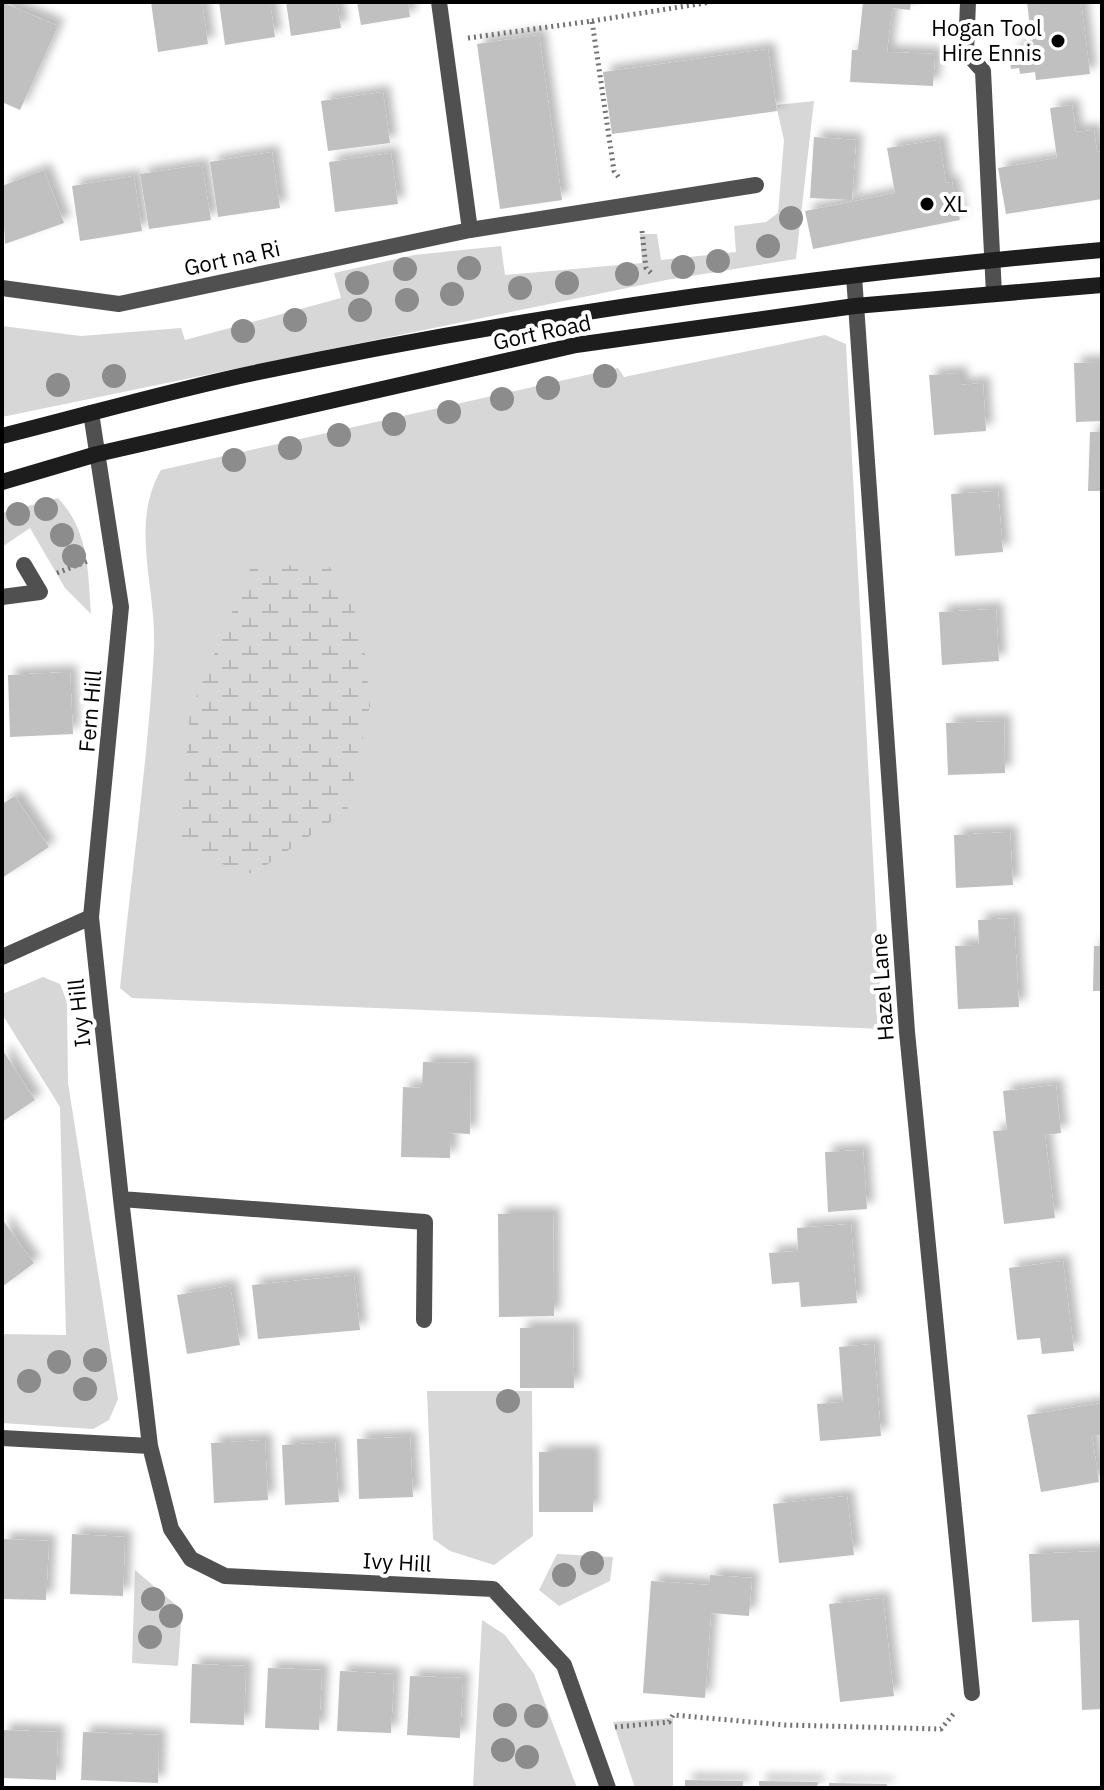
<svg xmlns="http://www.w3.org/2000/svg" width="1104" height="1790" viewBox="0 0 1104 1790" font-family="'IBM Plex Sans',sans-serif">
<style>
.grass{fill:#d7d7d7}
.wetland{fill:url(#wetland-marsh)}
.building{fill:#c0c0c0;filter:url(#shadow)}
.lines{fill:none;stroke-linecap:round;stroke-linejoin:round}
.path{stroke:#727272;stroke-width:5;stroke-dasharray:2 4;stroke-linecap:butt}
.service{stroke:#505050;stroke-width:16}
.minor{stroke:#505050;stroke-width:16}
.secondary{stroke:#1d1d1d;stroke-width:16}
.tree{fill:#8c8c8c}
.poi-dot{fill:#000;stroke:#fff;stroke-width:3}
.labels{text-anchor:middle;stroke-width:8;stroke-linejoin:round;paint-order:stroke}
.poi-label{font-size:22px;fill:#000;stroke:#fff;text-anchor:end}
.street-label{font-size:22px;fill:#000;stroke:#fff}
</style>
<defs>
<pattern id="wetland-marsh" width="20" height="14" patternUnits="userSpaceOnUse" patternTransform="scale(2)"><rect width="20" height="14" fill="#d7d7d7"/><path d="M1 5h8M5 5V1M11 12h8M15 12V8" fill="none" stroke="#b7b7b7"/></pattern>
<filter id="shadow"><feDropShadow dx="7" dy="-7" stdDeviation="4" flood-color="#0004"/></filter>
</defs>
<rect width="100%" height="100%" fill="#fff"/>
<path class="grass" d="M814,101L796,259L666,280L2,417V326L81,336L181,328L185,340L341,298L334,273L414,255L501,246L505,275L642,263L640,234H657L661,260L736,252L734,226L766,222L778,213L784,140L776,105Z
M825,335L846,344L882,1029L132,998L120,988C131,875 148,762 154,649C157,589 129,525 161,470L618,368L624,377Z
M58,498C89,531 88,571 91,614L65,588L30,528L2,547V513Z
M43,977L60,984L67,1002L68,1083L118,1399L109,1420L93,1429L2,1423V1334L66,1335L60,1107L2,1014V994Z
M427,1391H532L533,1536L494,1565L450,1551L433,1539Z
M557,1554L613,1557L610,1581L559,1606L539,1590Z
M135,1570L182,1610L178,1666L132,1663Z
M482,1620L505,1635L534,1674L577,1788L473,1787Z
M673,1718V1788H635L613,1722Z"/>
<path class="wetland" d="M328,564L362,625L370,705L347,811L253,874L179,850L190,712L251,567Z"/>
<path class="building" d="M2,2L58,26L20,110L2,102Z
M151,2H202L208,44L158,52Z
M219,2H270L275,37L225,45Z
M286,2H337L341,28L291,36Z
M357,2H408L410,17L361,25Z
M863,2H911L910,10L892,8L887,52L935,54L933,86L850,82L852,50H858Z
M1027,2H1081L1090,74L1036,80L1035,72L1020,74L1019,68L1011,69L1009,54L1017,53L1016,46L1032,44Z
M539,35L562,200L500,209L477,44Z
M768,49L777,111L612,134L603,72Z
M383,92L390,143L328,151L321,101Z
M1072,105L1076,132L1094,130L1097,152L1102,151V199L1006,214L998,168L1057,158L1050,108Z
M814,137L856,140L852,200L810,198Z
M939,140L946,183L952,182L960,220L813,249L805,211L895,193L887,148Z
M272,152L280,208L218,217L210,162Z
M391,153L398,204L335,212L329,162Z
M202,165L211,220L149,229L140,174Z
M44,170L64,223L5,244L2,186Z
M134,176L142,231L80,241L72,186Z
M1102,362V421L1076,422L1074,363Z
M961,373V385L983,383L986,431L934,435L929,375Z
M1090,432H1102V491H1088Z
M998,491L1003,552L955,556L951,494Z
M996,609L999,661L942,665L939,612Z
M70,672L73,734L10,737L8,675Z
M1004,721L1005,773L948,775L946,723Z
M15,796L49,847L2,878V804Z
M1010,832L1013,885L956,888L954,835Z
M1014,918L1019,1007L958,1009L955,946L979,945L978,920Z
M1094,946H1102V991H1093Z
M2,1049L35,1100L2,1122Z
M423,1062L471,1063L470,1134L451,1133L450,1158L401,1157L403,1087L422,1088Z
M1056,1085L1061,1133L1045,1135L1055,1218L1004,1224L993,1131L1007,1130L1003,1091Z
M863,1150L867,1209L828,1212L825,1152Z
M498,1214H553L554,1316L499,1317Z
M2,1219L34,1263L2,1287Z
M851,1224L857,1303L801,1307L799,1282L772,1284L769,1253L798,1251L797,1228Z
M1063,1261L1074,1351L1042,1354L1040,1338L1017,1340L1009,1268Z
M354,1275L360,1330L258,1339L252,1285Z
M230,1286L240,1345L187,1354L177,1295Z
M520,1328H573L574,1388H520Z
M874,1344L881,1436L820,1441L817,1404L843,1402L839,1347Z
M1102,1403V1435L1092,1436L1099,1482L1041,1492L1027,1415Z
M410,1437L413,1497L359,1499L357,1439Z
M265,1440L268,1500L214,1503L211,1443Z
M335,1442L339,1502L285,1505L282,1445Z
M539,1452H593V1512H539Z
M847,1496L854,1555L779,1563L773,1504Z
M72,1534L125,1537L123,1596L70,1594Z
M2,1539L49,1541L46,1600L2,1599Z
M1102,1551V1709L1082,1710L1079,1620L1032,1622L1029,1554Z
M710,1575L752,1578L749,1616L711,1613L705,1698L643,1693L651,1581L709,1585Z
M883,1598L894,1696L840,1702L829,1604Z
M192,1664L246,1666L244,1725L190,1723Z
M268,1668L322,1670L319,1730L265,1728Z
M340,1671L394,1674L391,1733L337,1731Z
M410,1676L463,1678L460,1738L407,1735Z
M2,1730L58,1732L56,1780L2,1778Z
M83,1732L159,1735L158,1783L81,1780Z
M685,1780L743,1781V1788H685Z
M759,1781L818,1782L817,1788H759Z
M829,1783L887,1784V1788H829Z"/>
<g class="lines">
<path class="path" d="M592,21L711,2
M468,38L592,21L614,171L620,179
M642,231L646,268L652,274
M57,573L88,561
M615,1727L669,1722L673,1715L785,1725L941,1729L955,1712"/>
<path class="service" d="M968,2L966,52L983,71L994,294"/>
<path class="minor" d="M439,2L470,230
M854,276L907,1032L972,1693
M2,288L119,304L470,230L756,185
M91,413L121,607L91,917L121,1199L425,1222L424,1320
M2,597L40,592L24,565
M2,957L91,917
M121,1199L150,1446L171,1529L191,1559L225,1576L493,1589L564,1665L608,1788
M2,1438L150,1446"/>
<path class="secondary" d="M2,436C86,415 169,391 254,373C533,314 818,275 1102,250
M2,482L97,454L576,345L855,306L1102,285"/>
</g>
<g class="tree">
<circle cx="791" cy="218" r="12"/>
<circle cx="768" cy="246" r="12"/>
<circle cx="718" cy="261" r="12"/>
<circle cx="683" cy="267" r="12"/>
<circle cx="469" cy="268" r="12"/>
<circle cx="405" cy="269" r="12"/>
<circle cx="627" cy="274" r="12"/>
<circle cx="357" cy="283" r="12"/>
<circle cx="567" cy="283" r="12"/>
<circle cx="520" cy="288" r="12"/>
<circle cx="452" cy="294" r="12"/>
<circle cx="407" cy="300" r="12"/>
<circle cx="360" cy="310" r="12"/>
<circle cx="295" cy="320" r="12"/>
<circle cx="243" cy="331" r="12"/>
<circle cx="114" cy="376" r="12"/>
<circle cx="605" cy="376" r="12"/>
<circle cx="58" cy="385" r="12"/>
<circle cx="548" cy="388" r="12"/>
<circle cx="502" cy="399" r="12"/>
<circle cx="449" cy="412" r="12"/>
<circle cx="394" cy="424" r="12"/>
<circle cx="339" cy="435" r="12"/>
<circle cx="290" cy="448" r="12"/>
<circle cx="234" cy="460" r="12"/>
<circle cx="46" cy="509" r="12"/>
<circle cx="18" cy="514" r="12"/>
<circle cx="62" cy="535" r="12"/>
<circle cx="74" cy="556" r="12"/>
<circle cx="95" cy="1360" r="12"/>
<circle cx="59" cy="1362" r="12"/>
<circle cx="29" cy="1381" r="12"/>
<circle cx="85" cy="1389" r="12"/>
<circle cx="508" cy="1401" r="12"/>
<circle cx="592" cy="1563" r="12"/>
<circle cx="564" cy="1575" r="12"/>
<circle cx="153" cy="1599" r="12"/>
<circle cx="171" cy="1616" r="12"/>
<circle cx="150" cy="1637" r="12"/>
<circle cx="505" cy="1715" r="12"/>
<circle cx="536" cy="1716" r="12"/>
<circle cx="503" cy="1750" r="12"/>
<circle cx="527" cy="1757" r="12"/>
</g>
<g class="poi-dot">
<circle cx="1058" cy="41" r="8"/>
<circle cx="927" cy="204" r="8"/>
</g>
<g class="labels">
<g class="poi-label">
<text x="1042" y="36">Hogan Tool<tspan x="1042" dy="25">Hire Ennis</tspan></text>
<text x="943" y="212" text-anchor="start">XL</text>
</g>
<g class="street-label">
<text transform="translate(232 258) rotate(-12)" y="8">Gort na Ri</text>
<text transform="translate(542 332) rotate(-12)" y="8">Gort Road</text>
<text transform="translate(90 711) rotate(-85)" y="8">Fern Hill</text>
<text transform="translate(882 987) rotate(-94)" y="8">Hazel Lane</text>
<text transform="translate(79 1013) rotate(-96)" y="8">Ivy Hill</text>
<text transform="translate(397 1562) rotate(3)" y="8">Ivy Hill</text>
</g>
</g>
<rect width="1104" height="1790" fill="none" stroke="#000000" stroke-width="8"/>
</svg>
